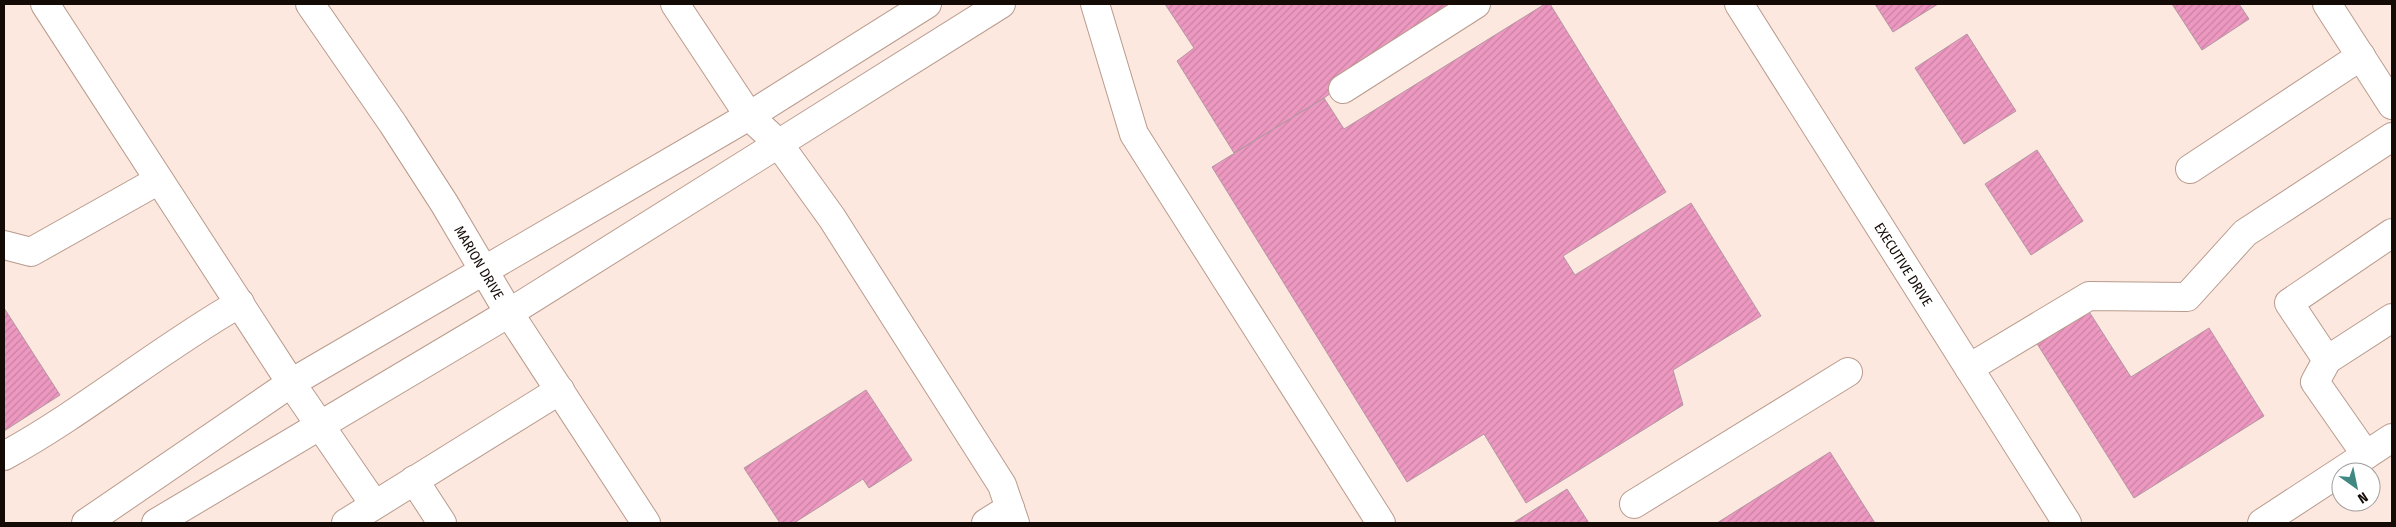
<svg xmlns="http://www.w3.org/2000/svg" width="2396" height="527" viewBox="0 0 2396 527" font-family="'Fira Sans Condensed',sans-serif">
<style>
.building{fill:url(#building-hatch);stroke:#b596a3}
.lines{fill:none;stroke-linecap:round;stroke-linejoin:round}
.minor-casing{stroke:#b99b8d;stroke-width:30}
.major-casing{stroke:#b99b8d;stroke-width:30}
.minor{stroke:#fff;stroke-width:28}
.major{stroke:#fff;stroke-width:28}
.labels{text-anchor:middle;stroke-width:4.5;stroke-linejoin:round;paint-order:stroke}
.street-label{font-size:14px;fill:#140a06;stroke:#fff}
</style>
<defs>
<pattern id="building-hatch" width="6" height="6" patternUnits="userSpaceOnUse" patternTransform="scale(1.25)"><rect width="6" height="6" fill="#ed98c0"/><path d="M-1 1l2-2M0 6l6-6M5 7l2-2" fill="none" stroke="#ca82a4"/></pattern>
</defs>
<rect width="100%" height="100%" fill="#fce8df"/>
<path class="building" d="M1165,4H1457L1324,98L1234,153L1177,61L1194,48Z
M1545,4H1550L1666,192L1563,256L1575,275L1691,203L1761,316L1673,370L1683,405L1526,503L1484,434L1407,482L1212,167L1324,98L1344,129Z
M1875,4H1938L1893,32Z
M2172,4H2239L2249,19L2202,50Z
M1967,34L2016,111L1964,144L1915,68Z
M2037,150L2083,221L2031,255L1985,184Z
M4,308L60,395L4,431Z
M2088,310L2131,377L2209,328L2264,416L2134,498L2036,342Z
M866,390L912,460L869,488L863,479L794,523H780L744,468Z
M1830,452L1875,523H1717Z
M1567,489L1589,523H1513Z"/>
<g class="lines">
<defs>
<g id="minor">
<path d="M45,4L291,383L374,504"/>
<path id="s1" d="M310,4L393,124L444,203L509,313L646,523"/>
<path d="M675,4L749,116L778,143L832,218L1002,485L1015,523"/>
<path d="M1095,4L1134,134L1381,523"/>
<path id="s2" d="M1739,4L2067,523"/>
<path d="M2327,4L2392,105"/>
<path d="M1343,89L1476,4"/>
<path d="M2190,169L2361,56"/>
<path d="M2392,233L2289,303L2327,360L2392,318"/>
<path d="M4,245L31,252L159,180"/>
<path d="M2327,360L2315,382L2366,455"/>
<path d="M1969,368L2089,296L2187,297L2245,233L2392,137"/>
<path d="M4,456C86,411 158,350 240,303"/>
<path d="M414,480L442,523"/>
<path d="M1634,504L1848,372"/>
<path d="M86,523L291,383L749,116L927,4"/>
<path d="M156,523L509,313L1001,4"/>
<path d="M346,523L560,390"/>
<path d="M986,523L1010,508"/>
</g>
<path id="major" d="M2262,523L2392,438"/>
</defs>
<use href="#minor" class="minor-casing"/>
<use href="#major" class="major-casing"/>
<use href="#minor" class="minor"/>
<use href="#major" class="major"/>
</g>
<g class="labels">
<g class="street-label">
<text dy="5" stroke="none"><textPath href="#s1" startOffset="309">MARION DRIVE</textPath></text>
<text dy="5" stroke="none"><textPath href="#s2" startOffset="308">EXECUTIVE DRIVE</textPath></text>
</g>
</g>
<rect width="2396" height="527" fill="none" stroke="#140a06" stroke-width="10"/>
<g transform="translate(2356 487) rotate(147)"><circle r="24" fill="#ffffff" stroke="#a19d9b"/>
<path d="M0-4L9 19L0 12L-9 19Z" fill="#418882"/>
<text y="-8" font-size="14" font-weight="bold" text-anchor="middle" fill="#140a06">N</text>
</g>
</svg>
